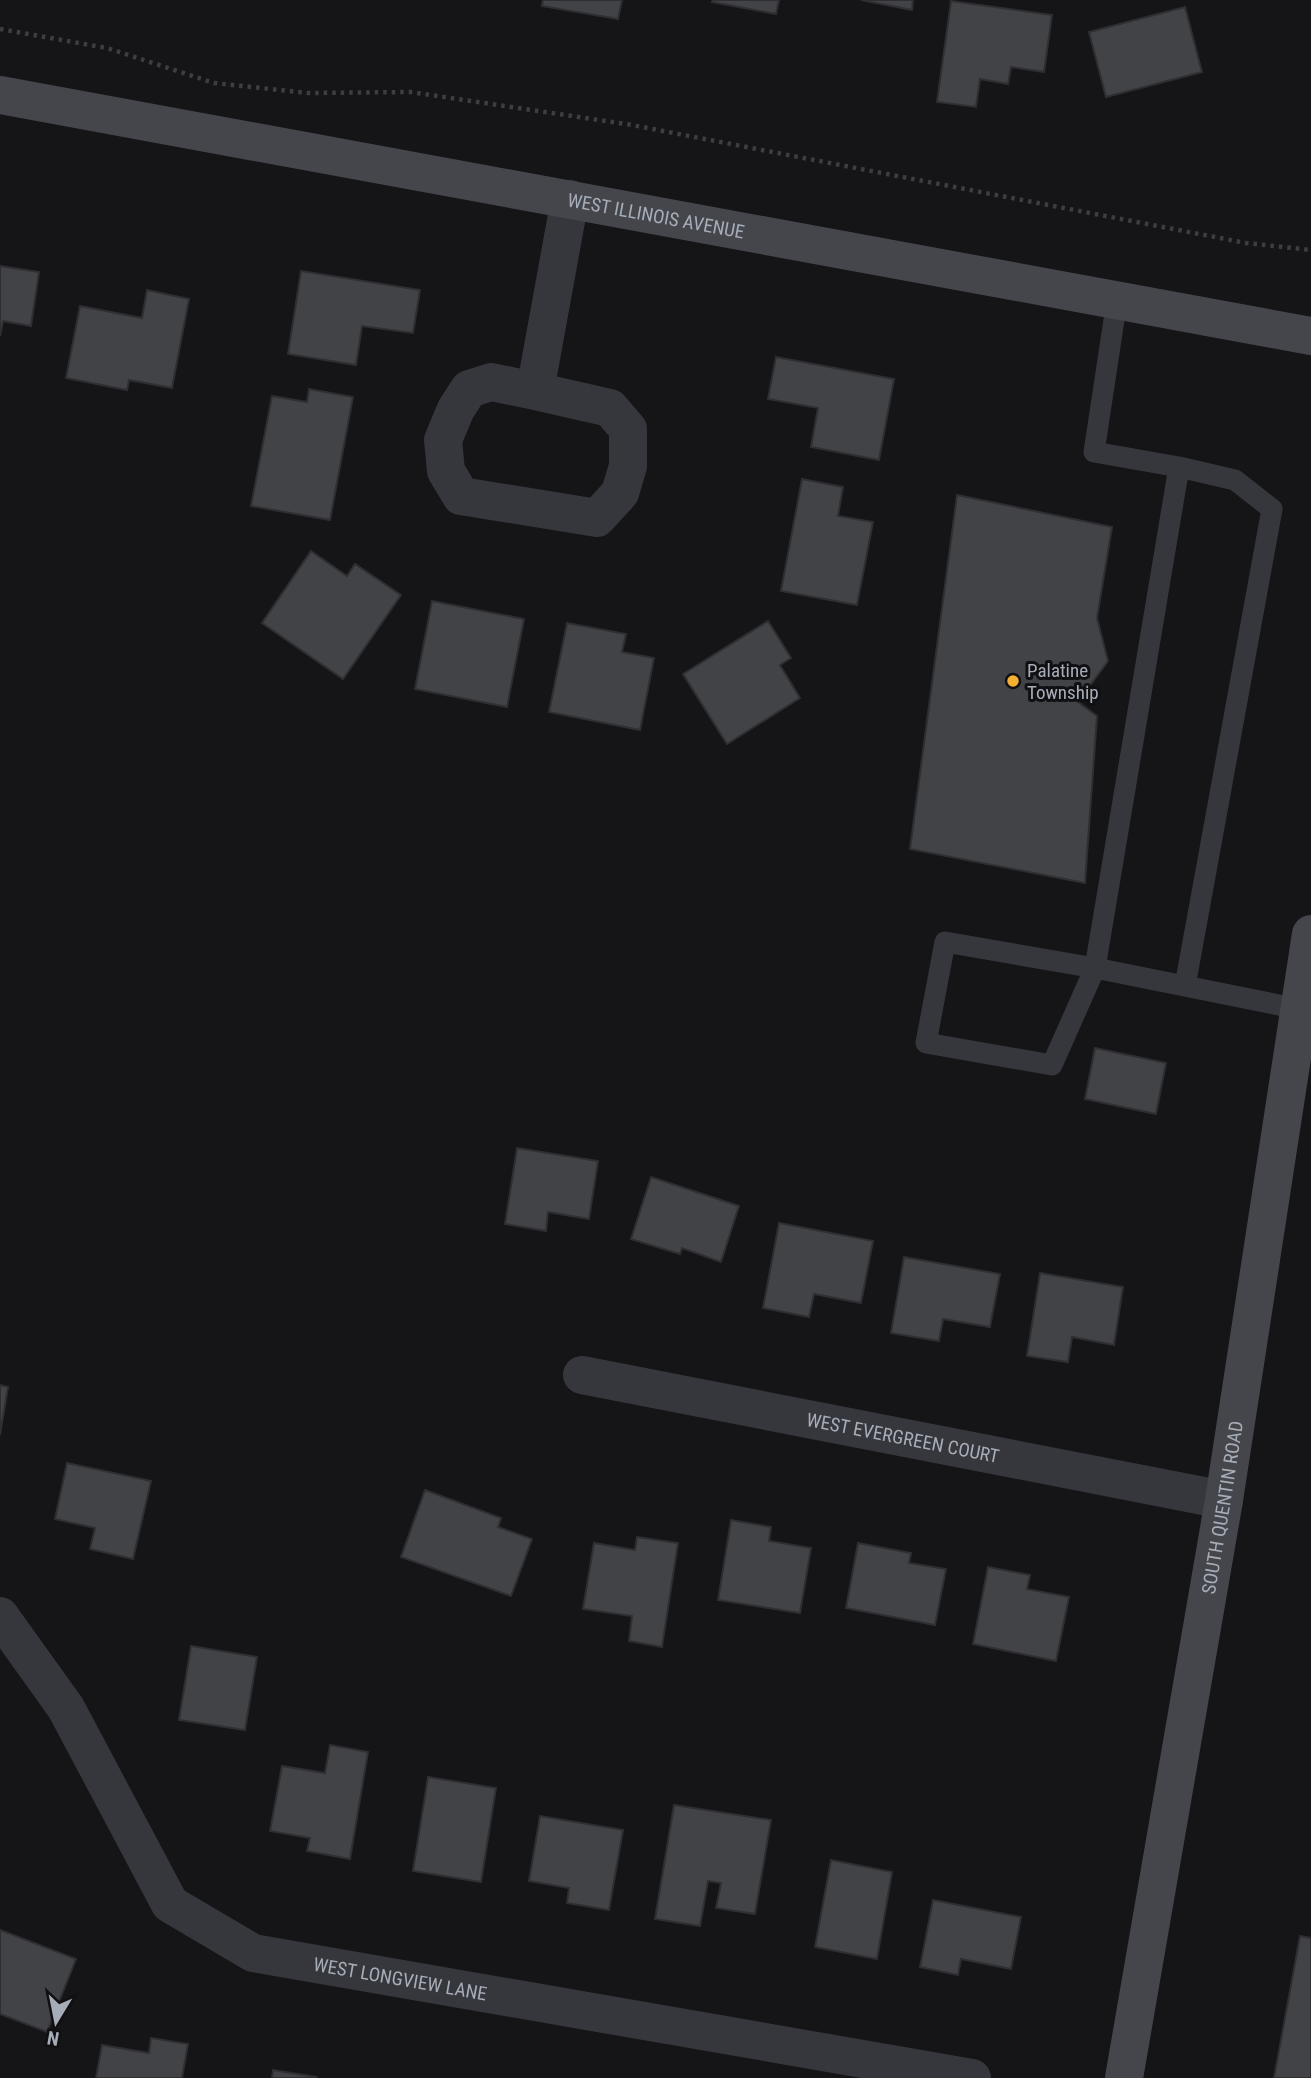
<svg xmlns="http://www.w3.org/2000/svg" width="1311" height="2078" viewBox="0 0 1311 2078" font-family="'Roboto Condensed',sans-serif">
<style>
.building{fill:#414347;stroke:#2f2f33;stroke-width:2}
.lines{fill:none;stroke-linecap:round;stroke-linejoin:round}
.path{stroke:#3c3e43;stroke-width:4.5;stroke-dasharray:3.5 5;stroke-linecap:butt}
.lane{stroke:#36373c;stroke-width:21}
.street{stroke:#36373c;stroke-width:38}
.secondary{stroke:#44464c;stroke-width:38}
.poi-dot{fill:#f3af32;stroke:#101012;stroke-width:2.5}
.labels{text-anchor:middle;stroke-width:6;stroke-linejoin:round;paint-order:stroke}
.street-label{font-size:19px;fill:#a7adb8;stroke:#101012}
.poi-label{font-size:19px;fill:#a7adb8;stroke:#101012;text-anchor:start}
</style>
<rect width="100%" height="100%" fill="#151517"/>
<path class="building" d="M543,0H622L618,19L542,6Z
M713,0H779L776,14L712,2Z
M861,0H913L912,10Z
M951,1L1052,15L1044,72L1011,67L1008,84L980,79L976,107L937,102Z
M1185,7L1202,72L1106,97L1089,32Z
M0,266L39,272L31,326L3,321L0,336Z
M301,271L420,290L413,333L362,326L356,365L288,354Z
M147,290L189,299L172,388L129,380L127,390L66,378L80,306L142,318Z
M776,357L894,379L879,460L811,447L818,408L768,399Z
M309,389L353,397L330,520L251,506L272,396L307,402Z
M802,479L843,487L838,516L873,522L857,605L781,591Z
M957,495L1112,527L1097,618L1108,661L1078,702L1097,716L1085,883L910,849Z
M311,551L347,576L355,564L401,595L343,679L262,623Z
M432,601L524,619L507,707L415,689Z
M768,621L791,658L780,665L800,698L727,744L683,674Z
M567,623L626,634L622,652L654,658L640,730L549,712Z
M1095,1048L1166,1063L1156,1114L1085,1099Z
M517,1148L598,1161L589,1219L548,1212L546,1231L505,1224Z
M651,1177L739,1206L721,1262L682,1248L680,1254L631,1239Z
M779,1223L873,1241L861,1303L814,1294L809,1317L763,1308Z
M904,1257L1000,1274L990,1327L943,1319L939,1341L891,1333Z
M1040,1273L1123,1287L1114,1345L1072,1337L1068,1362L1027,1356Z
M0,1385L8,1387L0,1435Z
M67,1463L151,1481L133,1559L90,1549L95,1528L55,1519Z
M425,1490L501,1518L498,1527L532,1539L511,1596L401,1557Z
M731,1520L771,1527L769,1541L811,1548L800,1613L718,1600Z
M637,1537L678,1543L662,1647L629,1641L632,1616L583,1609L594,1543L635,1550Z
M858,1543L911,1553L909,1563L946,1569L935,1625L846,1608Z
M988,1567L1030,1575L1027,1589L1069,1597L1056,1661L973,1644Z
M191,1646L257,1657L245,1730L179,1720Z
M330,1745L368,1752L350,1859L307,1851L310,1838L270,1831L282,1766L325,1773Z
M428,1777L496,1788L481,1882L413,1871Z
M674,1805L771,1820L755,1914L716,1908L721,1883L708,1881L700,1926L655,1919Z
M540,1816L623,1830L609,1910L567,1903L569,1888L529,1881Z
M831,1860L892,1872L877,1959L815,1947Z
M933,1900L1021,1917L1011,1969L961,1959L958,1975L920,1967Z
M0,1930L76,1959L47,2032L0,2014Z
M1300,1936L1311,1938V2078H1274Z
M151,2038L188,2044L182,2078H96L102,2045L149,2053Z
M273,2070L316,2077L315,2078H272Z"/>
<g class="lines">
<path class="path" d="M0,29L107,48L214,83L308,93L411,92L632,125L1246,243L1311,250"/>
<path class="lane" d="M1117,300L1094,452L1179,467L1095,968L1052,1065L926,1043L945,942L1095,968L1299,1009
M1179,467L1235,480L1272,509L1185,986"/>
<g class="street">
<path d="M535,391L491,382L469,389L456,409L443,440L446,471L461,496L597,518L620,493L628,466V429L610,408L535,391L570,199"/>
<path id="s1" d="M582,1375L1224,1500"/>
<path id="s2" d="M0,1616L66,1708L170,1904L253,1953L972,2078"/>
</g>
<g class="secondary">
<path id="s3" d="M0,95L1311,336"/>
<path id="s4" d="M1124,2078L1224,1500L1311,934"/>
</g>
</g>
<circle class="poi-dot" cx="1013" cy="681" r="7"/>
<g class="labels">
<g class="street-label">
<text dy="7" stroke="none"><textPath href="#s3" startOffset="667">WEST ILLINOIS AVENUE</textPath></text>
<text dy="7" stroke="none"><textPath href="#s1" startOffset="327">WEST EVERGREEN COURT</textPath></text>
<text dy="7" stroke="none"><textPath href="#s4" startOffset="579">SOUTH QUENTIN ROAD</textPath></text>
<text dy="7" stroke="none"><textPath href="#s2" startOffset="581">WEST LONGVIEW LANE</textPath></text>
</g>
<g class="poi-label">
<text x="1027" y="677">Palatine<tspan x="1027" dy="22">Township</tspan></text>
</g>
</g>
<g transform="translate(56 2022) rotate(190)" stroke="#101012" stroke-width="5" paint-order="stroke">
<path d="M0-5L12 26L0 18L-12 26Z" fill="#a7adb8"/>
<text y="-10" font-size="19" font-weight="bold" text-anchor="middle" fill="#a7adb8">N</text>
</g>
</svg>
